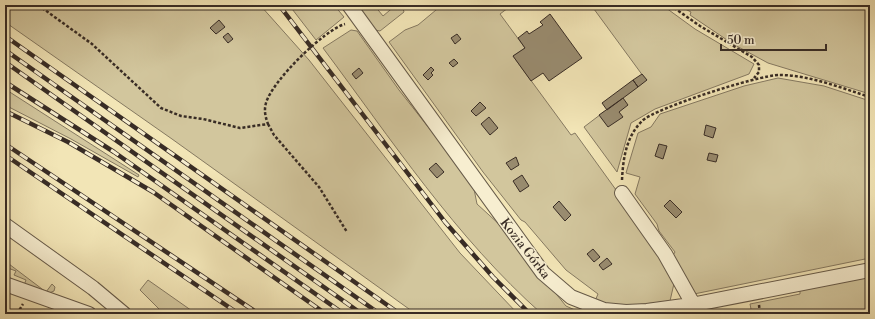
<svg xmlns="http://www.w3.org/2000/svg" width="875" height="319" viewBox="0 0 875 319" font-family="'Libre Bodoni',serif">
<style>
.green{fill:#d2c69d;stroke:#857961}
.building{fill:#998c70;stroke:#382c25}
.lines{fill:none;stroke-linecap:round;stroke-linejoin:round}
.minor-casing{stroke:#665a49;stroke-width:16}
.path{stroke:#382c25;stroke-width:2.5;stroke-dasharray:3 2;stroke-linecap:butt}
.minor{stroke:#f7eed0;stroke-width:14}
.rail-casing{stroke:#382c25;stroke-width:4.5}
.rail{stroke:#f7eed0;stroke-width:3;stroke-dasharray:9;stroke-linecap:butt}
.labels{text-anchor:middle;stroke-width:3;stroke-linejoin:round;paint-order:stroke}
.street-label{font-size:13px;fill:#382c25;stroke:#f7eed0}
</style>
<rect width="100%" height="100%" fill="#f2e5b6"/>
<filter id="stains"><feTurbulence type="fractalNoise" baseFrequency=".005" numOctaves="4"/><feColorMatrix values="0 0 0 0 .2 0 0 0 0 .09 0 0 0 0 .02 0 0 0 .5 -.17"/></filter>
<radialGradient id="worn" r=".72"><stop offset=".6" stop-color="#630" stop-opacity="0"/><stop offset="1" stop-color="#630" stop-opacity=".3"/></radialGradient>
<path class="green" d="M5,5H260L309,60L460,253L518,314H416L172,139L5,22Z
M289,5H334L344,17L316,40Z
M357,5H374L383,16L396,5H402L404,12L380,31L375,30Z
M442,5H512L500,14L525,48L513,56L571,135L575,133L637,219L675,279L670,301L618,307L595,301L598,294L566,270L525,222L521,220L483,172L389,42L405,30L418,25Z
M591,5H662L695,29L754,64L749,74L655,109L631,123L617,172L584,127L646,80Z
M675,5H870V94L768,63L733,44L690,15L691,12C685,8 680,9 675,5Z
M351,30L357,31L399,90L473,184L477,204L500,225L566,306L584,314H542C456,238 391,139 323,48Z
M778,78L824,86L870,101V258L694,294L672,257L675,252L659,231L657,224L635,194L640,177L626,173L638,133L651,127L660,114L744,86Z
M5,89L139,175L138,177L71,139L5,105Z
M5,261L46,292L52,284L55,287L54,291L49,293L24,285L26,280L14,275L16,271L5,267Z
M870,277V314H752L750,304L800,294V290Z
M148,280L195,313L196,314H164L140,290Z"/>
<path class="building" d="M550,14L582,58L549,81L543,73L531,81L513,56L525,48L518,38L527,31L529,34L543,25L540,22Z
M219,20L225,27L216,34L210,28Z
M228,33L233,39L228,43L223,37Z
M457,34L461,39L455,44L451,38Z
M454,59L458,63L453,67L449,63Z
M431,67L434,70L431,73L433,75L428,80L423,75Z
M359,68L363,73L356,79L352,74Z
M642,74L647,80L638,87L633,80Z
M633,80L638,87L607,110L602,103Z
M623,98L628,105L619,112L623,117L608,127L599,115Z
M480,102L486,108L476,116L471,111Z
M489,117L498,128L490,135L481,124Z
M706,125L716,128L713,138L704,135Z
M659,144L667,146L663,159L655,156Z
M709,153L718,155L716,162L707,160Z
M516,157L519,165L511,170L506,163Z
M436,163L444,172L437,178L429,169Z
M522,175L529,186L520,192L513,181Z
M670,200L682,212L676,218L664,206Z
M559,201L571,215L565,221L553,207Z
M593,249L600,257L594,262L587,254Z
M607,258L612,264L603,270L599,265Z"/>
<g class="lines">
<defs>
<path id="minor" d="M349,5L543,273L571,297L604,310L626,312L647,311L691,305L870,270
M622,193L665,254L693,304
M5,225L93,288L124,314
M5,284L89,314"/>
</defs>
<use href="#minor" class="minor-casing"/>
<path class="path" d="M38,5L92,44L161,108L181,116L203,119L240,128L268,124C265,116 264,110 266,103C272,81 324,30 345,24
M670,5L700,26L752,57L759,65V72L754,78
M268,124L274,135L319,187L347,232
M622,180C623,159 626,137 642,121C655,108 759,75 779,75C810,75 841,88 870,97
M759,305L760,314
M17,314L23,304"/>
<use href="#minor" class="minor"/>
<defs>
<path id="rail" d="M279,5L445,222L493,277L530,314
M5,36L400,314
M5,50L380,314
M5,62L362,314
M5,82L114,152L344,314
M5,111L68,142L153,192L326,314
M5,144L259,314
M5,155L239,314"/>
</defs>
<use href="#rail" class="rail-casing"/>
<use href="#rail" class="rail"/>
</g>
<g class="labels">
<g class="street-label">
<text transform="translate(526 248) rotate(52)" y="5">Kozia Górka</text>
</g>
</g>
<rect width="875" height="319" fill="none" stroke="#f2e5b6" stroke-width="20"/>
<rect x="6" y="6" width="863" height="307" fill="none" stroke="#382c25" stroke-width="2"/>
<rect x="10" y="10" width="855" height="299" fill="none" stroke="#382c25"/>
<path d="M721 44v6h105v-6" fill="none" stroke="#382c25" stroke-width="2"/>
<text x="727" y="44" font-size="12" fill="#382c25" stroke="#f7eed0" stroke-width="3" paint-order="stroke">50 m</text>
<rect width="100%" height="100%" filter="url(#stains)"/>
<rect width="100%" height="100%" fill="url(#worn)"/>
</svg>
